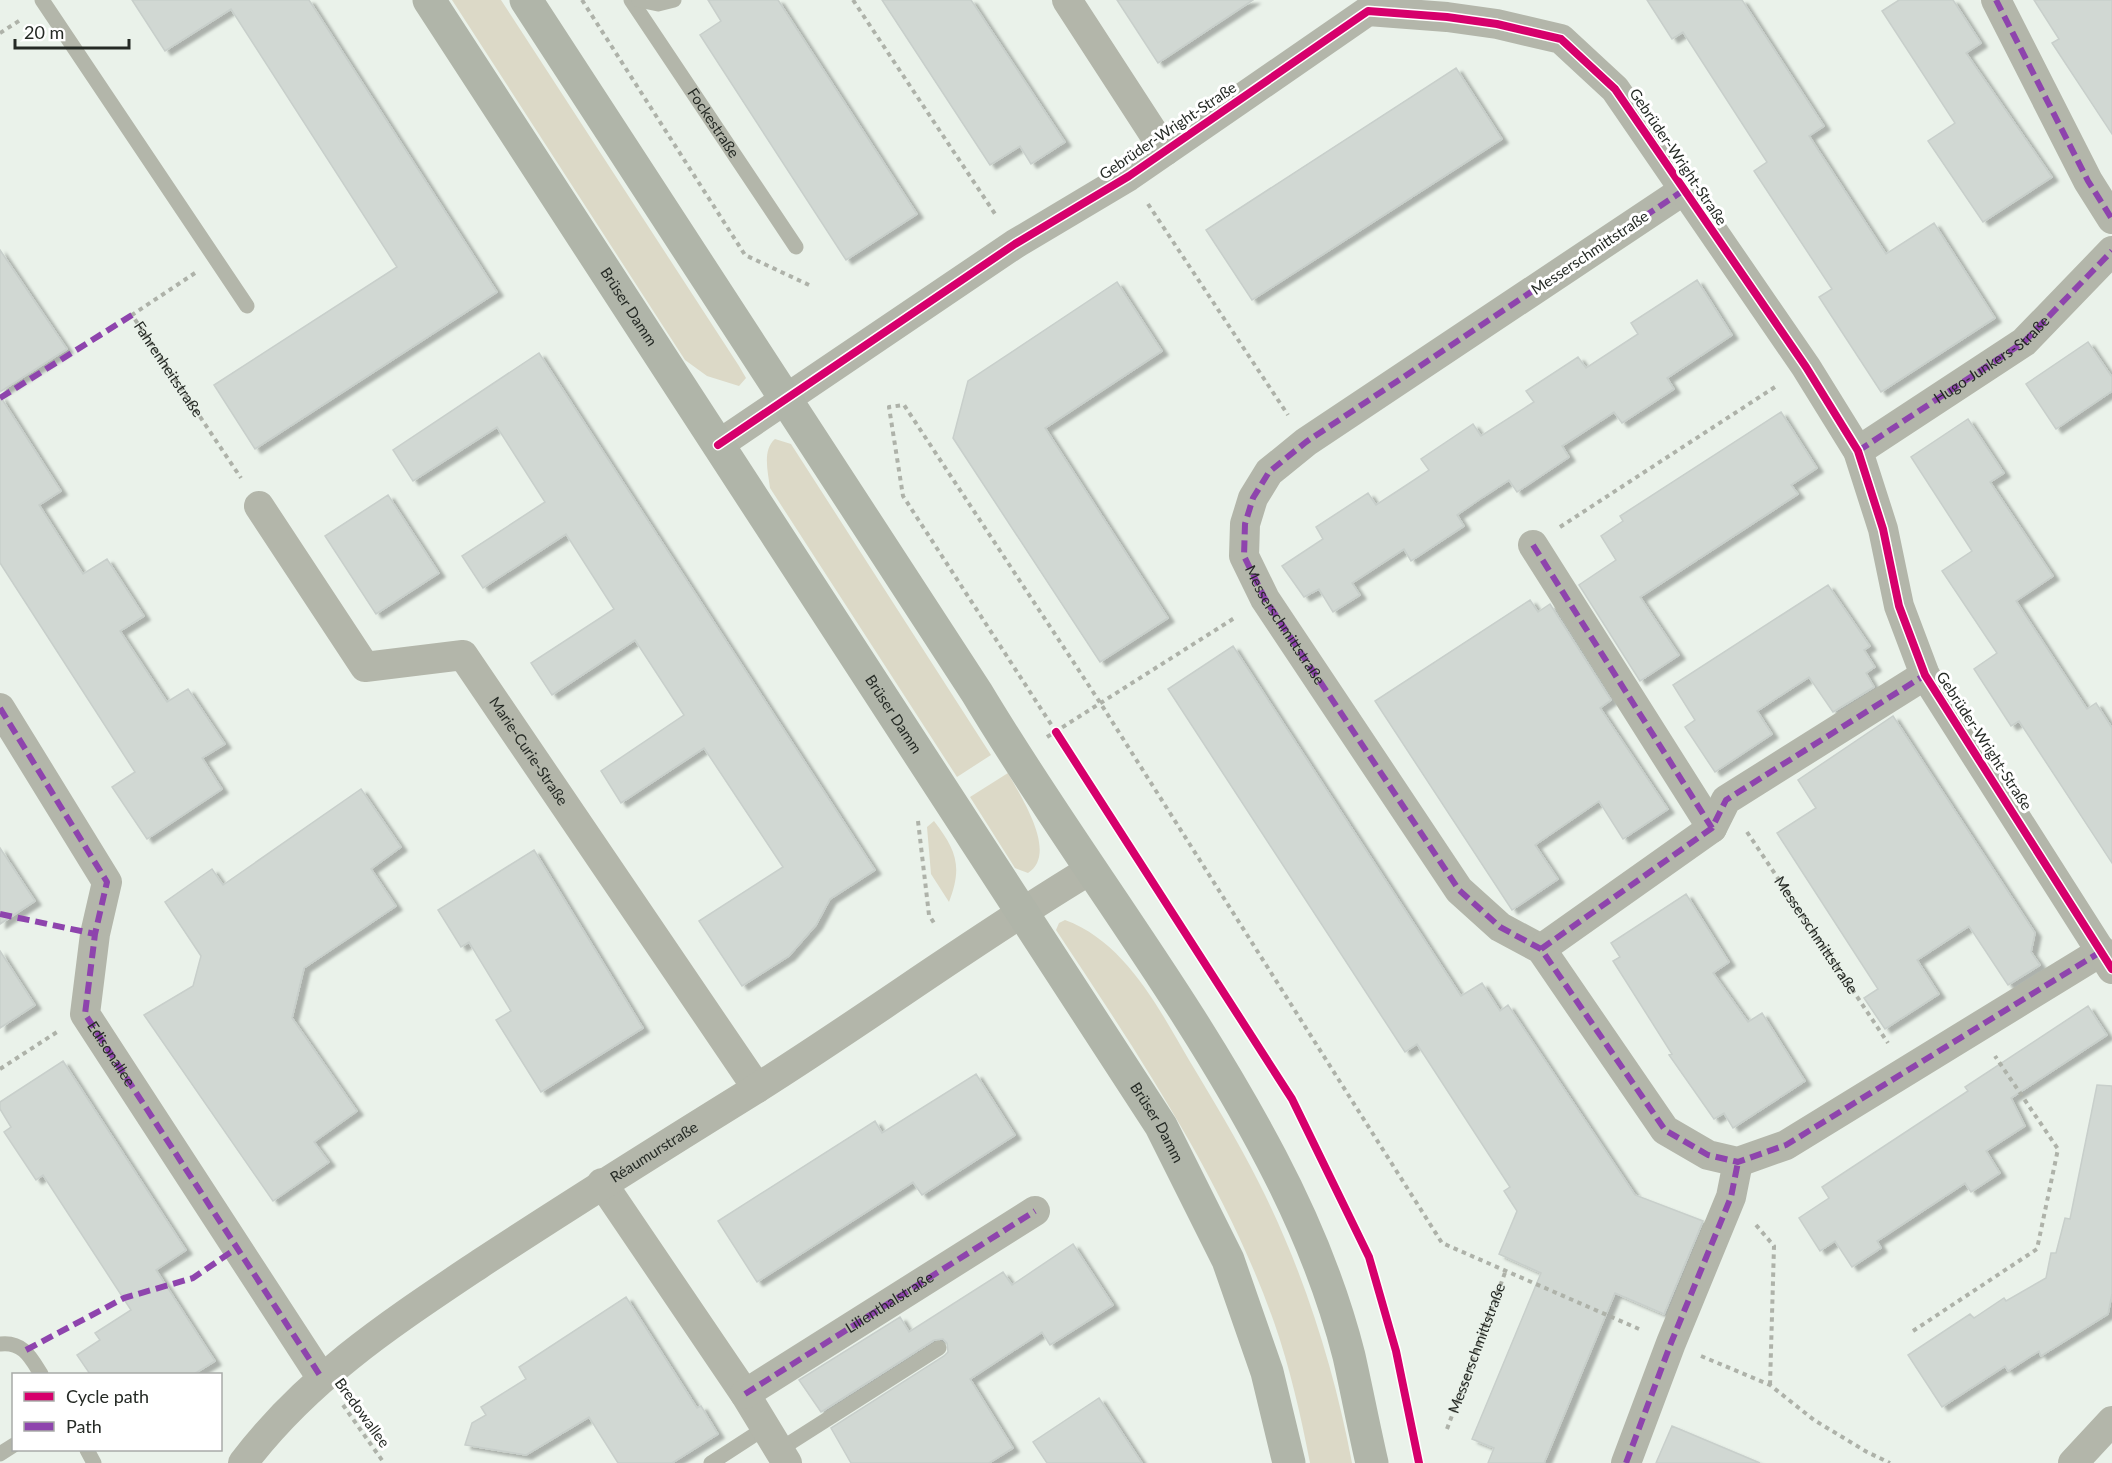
<svg xmlns="http://www.w3.org/2000/svg" width="2112" height="1463" viewBox="0 0 2112 1463" font-family="Lato,sans-serif">
<style>
.green{fill:#dcd9c7}
.building{fill:#d1d8d3;stroke:#c8cfcb;stroke-width:1.5;filter:url(#shadow)}
.lines{fill:none;stroke-linecap:round;stroke-linejoin:round}
.path{stroke:#aeb2a9;stroke-width:4;stroke-dasharray:4.5 4.5;stroke-linecap:butt}
.lane{stroke:#b3b6aa;stroke-width:15}
.street{stroke:#b3b6aa;stroke-width:30}
.secondary{stroke:#b0b5a9;stroke-width:33}
.quiet{stroke:#8e44ad;stroke-width:6;stroke-dasharray:12 6;stroke-linecap:butt}
.cycleway-casing{stroke:#fff;stroke-width:11}
.cycleway{stroke:#d6006c;stroke-width:8}
.labels{text-anchor:middle;stroke-width:6;stroke-linejoin:round;paint-order:stroke}
.street-label{font-size:15px;fill:#252a25;stroke:#fff}
</style>
<defs>
<filter id="shadow"><feDropShadow dx="6" dy="4" stdDeviation="1.5" flood-color="#0004"/></filter>
</defs>
<rect width="100%" height="100%" fill="#eaf2ea"/>
<path class="green" d="M452,0H501L739,366L746,378L739,386L707,376L685,360Z
M775,439L791,444L991,755L957,777L770,488C768,472 762,450 775,439Z
M1008,773C1020,796 1059,853 1028,873L1015,868L970,797Z
M934,821C956,850 963,866 949,902L931,874L927,827Z
M1065,920C1125,942 1158,1007 1189,1060C1213,1100 1238,1141 1259,1183C1303,1270 1334,1367 1352,1463H1310C1301,1416 1290,1368 1274,1322C1224,1181 1138,1054 1056,930L1059,923Z"/>
<path class="building" d="M132,0H309L497,292L255,449L214,385L397,267L231,9L165,51Z
M708,0H778L917,214L846,260L700,35L721,21Z
M882,0H971L1065,142L1031,164L1020,146L990,165Z
M1117,0H1253L1158,63Z
M1647,0H1742L1824,126L1809,136L1886,254L1934,223L1995,318L1881,392L1819,297L1832,289L1754,171L1767,162L1683,32L1672,39Z
M1899,0H1953L1981,43L1966,53L2052,177L1983,222L1928,141L1955,123L1882,11Z
M2034,0H2112V134L2052,43L2059,39Z
M1456,68L1502,139L1252,300L1206,230Z
M0,250L67,349L0,392Z
M1697,280L1732,335L1667,378L1674,389L1622,423L1614,412L1562,446L1569,457L1517,492L1509,480L1483,497L1457,515L1464,526L1411,561L1404,549L1352,583L1360,595L1333,612L1319,589L1304,597L1282,566L1323,539L1316,527L1368,493L1376,505L1402,488L1429,470L1421,459L1473,424L1481,436L1534,402L1526,391L1578,357L1586,368L1638,334L1631,323Z
M1117,282L1162,351L1045,428L1168,618L1100,662L953,438L968,381Z
M2088,342L2112,377V391L2056,429L2026,384Z
M539,353L875,870L830,899L816,925L789,956L742,986L699,921L783,867L704,748L621,803L601,771L684,715L635,640L552,695L531,663L614,609L566,534L483,588L462,556L545,502L497,427L413,481L393,450Z
M0,396L61,491L39,505L83,574L107,559L144,616L120,631L167,702L188,689L225,744L202,758L222,789L147,839L112,787L135,772L0,563Z
M1781,412L1817,468L1791,485L1798,494L1640,597L1679,655L1640,681L1579,585L1616,560L1601,536L1623,521L1620,516Z
M1968,419L2004,473L1990,482L2053,576L2016,601L2087,709L2096,703L2112,728V863L2019,721L2011,726L1974,669L1997,653L1942,571L1972,551L1911,457Z
M388,495L439,573L376,614L325,536Z
M1828,585L1870,646L1864,650L1875,667L1866,673L1874,687L1833,712L1809,677L1757,711L1772,734L1715,772L1685,727L1695,720L1673,685Z
M1530,600L1538,612L1550,604L1611,700L1600,708L1668,809L1623,839L1599,801L1535,845L1558,879L1512,910L1375,701Z
M1233,646L1461,996L1482,983L1500,1011L1508,1005L1635,1195L1703,1221L1664,1314L1615,1293L1544,1463H1488L1494,1448L1472,1439L1541,1273L1499,1254L1517,1211L1504,1191L1510,1187L1417,1044L1405,1052L1168,689Z
M1893,716L2035,933L2031,952L2040,965L2008,985L1969,926L1917,960L1939,994L1885,1029L1864,998L1878,989L1777,833L1816,808L1798,780Z
M361,789L401,847L371,869L396,906L304,968L292,1018L357,1111L314,1142L329,1162L273,1201L144,1015L193,986L201,956L165,902L212,869L223,885Z
M0,848L35,901L0,924Z
M534,850L643,1028L541,1092L496,1020L511,1011L469,942L461,947L438,910Z
M1686,894L1729,962L1713,973L1748,1022L1762,1013L1805,1081L1733,1128L1724,1113L1714,1119L1669,1055L1672,1054L1613,961L1620,957L1611,943Z
M0,951L35,1005L0,1028Z
M2088,1006L2107,1035L2011,1098L2025,1126L1986,1151L2000,1173L1971,1192L1965,1183L1877,1241L1881,1248L1852,1267L1835,1241L1820,1251L1799,1218L1829,1198L1822,1187L1968,1091L1965,1087Z
M63,1061L186,1250L156,1270L215,1361L194,1374H90L77,1355L100,1340L95,1333L131,1310L43,1175L36,1180L4,1132L11,1127L0,1109V1102Z
M976,1074L1015,1135L922,1195L913,1182L757,1282L718,1221L875,1121L882,1133Z
M2097,1085L2112,1086V1294L2108,1314L2041,1356L2039,1351L2008,1371L2005,1366L1942,1407L1908,1355L1970,1314L1974,1318L2004,1298L2006,1301L2046,1278L2051,1253H2056L2065,1218L2070,1219Z
M1073,1244L1113,1305L1050,1345L1042,1332L970,1379L1013,1448L989,1463H851L831,1428L944,1356L948,1352L947,1343L943,1339L934,1340L821,1412L799,1380L900,1317L909,1332L1003,1272L1012,1285Z
M626,1297L697,1408L701,1406L718,1434L672,1463H618L589,1417L526,1455L465,1445L472,1423L486,1415L481,1407L526,1379L519,1367Z
M1099,1398L1142,1463H1047L1033,1442Z
M1672,1426L1760,1463H1656Z"/>
<g class="lines">
<g class="path">
<path d="M582,0L745,255L809,285"/>
<path d="M853,0L997,217"/>
<path d="M0,33L22,19"/>
<path d="M1148,204L1288,415"/>
<path id="s1" d="M195,273L132,315L241,478"/>
<path d="M1560,527L1778,385"/>
<path d="M1056,732L903,496L889,407L904,405L1101,704L1442,1243L1639,1329"/>
<path d="M1047,737L1236,617"/>
<path d="M918,821L929,915L934,923"/>
<path id="s2" d="M1747,832L1888,1043"/>
<path d="M0,1069L57,1032"/>
<path d="M1756,1225L1774,1246L1770,1385"/>
<path d="M1913,1331L2037,1249L2058,1149L1995,1056"/>
<path d="M1701,1356L1770,1385L1814,1420L1867,1452L1890,1463"/>
<path d="M343,1405L384,1463"/>
<path id="s3" d="M1447,1429L1506,1270"/>
</g>
<g class="lane">
<path d="M42,0L247,306"/>
<path id="s4" d="M631,0L796,247"/>
<path d="M639,0L658,4L674,0"/>
<path d="M0,1344C23,1341 31,1358 41,1374"/>
<path d="M87,1450L94,1463"/>
<path d="M779,1450L939,1348"/>
<path d="M0,1454L14,1445"/>
<path d="M711,1463L765,1428"/>
</g>
<g class="street">
<path d="M1067,0L1165,151"/>
<path d="M1996,0L2088,181L2112,219"/>
<path id="s5" d="M1684,190L1306,442L1269,472L1253,498L1245,524L1244,556L1265,599L1459,890L1500,927L1541,949L1665,1130L1708,1155L1738,1162L1786,1145L2102,951"/>
<path d="M718,445L1015,244L1129,176L1368,11L1447,17L1497,24L1561,39L1615,89L1806,367L1858,451L1883,529L1899,606L1925,675L2112,969"/>
<path d="M1858,451L2024,342L2112,251"/>
<path id="s6" d="M259,506L365,667L463,655L757,1088"/>
<path d="M1533,545L1712,828"/>
<path id="s7" d="M0,708L107,882L95,934L85,1014L321,1377"/>
<path d="M1541,949L1712,828L1726,800L1925,675"/>
<path d="M602,1183L745,1394L787,1463"/>
<path d="M745,1394L1035,1211"/>
<path id="s8" d="M243,1463C308,1377 393,1322 481,1263C571,1204 662,1147 754,1090C867,1019 975,939 1090,870"/>
<path d="M1626,1463L1671,1343L1731,1197L1738,1162"/>
<path d="M2073,1463L2112,1421"/>
</g>
<g class="secondary">
<path id="s9" d="M429,0L1161,1126L1228,1260L1267,1372L1289,1463"/>
<path d="M526,0L977,693C1071,850 1186,995 1271,1158C1303,1219 1332,1289 1349,1356C1357,1392 1364,1428 1372,1463"/>
</g>
<g class="quiet">
<path d="M1996,0L2088,181L2112,219"/>
<path d="M1684,190L1306,442L1269,472L1253,498L1245,524L1244,556L1265,599L1459,890L1500,927L1541,949L1665,1130L1708,1155L1738,1162L1786,1145L2102,951"/>
<path d="M0,398L132,315"/>
<path id="s10" d="M1858,451L2024,342L2112,251"/>
<path d="M1533,545L1712,828"/>
<path d="M0,708L107,882L95,934L85,1014L321,1377"/>
<path d="M0,914L95,934"/>
<path d="M1541,949L1712,828L1726,800L1925,675"/>
<path d="M26,1350L124,1298L193,1278L237,1248"/>
<path id="s11" d="M745,1394L1035,1211"/>
<path d="M1626,1463L1671,1343L1731,1197L1738,1162"/>
</g>
<defs>
<path id="cycleway" d="M718,445L1015,244L1129,176L1368,11L1447,17L1497,24L1561,39L1615,89L1806,367L1858,451L1883,529L1899,606L1925,675L2112,969
M1056,732L1292,1099L1369,1257L1396,1351L1419,1463"/>
</defs>
<use href="#cycleway" class="cycleway-casing"/>
<use href="#cycleway" class="cycleway"/>
</g>
<g class="labels">
<g class="street-label">
<text dy="5" stroke="none"><textPath href="#s4" startOffset="148">Fockestraße</textPath></text>
<text transform="translate(1168 131) rotate(-34)" y="5">Gebrüder-Wright-Straße</text>
<text transform="translate(1678 157) rotate(56)" y="5">Gebrüder-Wright-Straße</text>
<text transform="translate(1590 253) rotate(-34)" y="5">Messerschmittstraße</text>
<text dy="5" stroke="none"><textPath href="#s9" startOffset="366">Brüser Damm</textPath></text>
<text dy="5" stroke="none"><textPath href="#s10" startOffset="162">Hugo-Junkers-Straße</textPath></text>
<text dy="5" stroke="none"><textPath href="#s1" startOffset="141">Fahrenheitstraße</textPath></text>
<text dy="5" stroke="none"><textPath href="#s5" startOffset="672">Messerschmittstraße</textPath></text>
<text dy="5" stroke="none"><textPath href="#s9" startOffset="852">Brüser Damm</textPath></text>
<text transform="translate(1984 741) rotate(57)" y="5">Gebrüder-Wright-Straße</text>
<text dy="5" stroke="none"><textPath href="#s6" startOffset="408">Marie-Curie-Straße</textPath></text>
<text dy="5" stroke="none"><textPath href="#s2" startOffset="124">Messerschmittstraße</textPath></text>
<text dy="5" stroke="none"><textPath href="#s7" startOffset="386">Edisonallee</textPath></text>
<text dy="5" stroke="none"><textPath href="#s9" startOffset="1338">Brüser Damm</textPath></text>
<text dy="5" stroke="none"><textPath href="#s8" startOffset="518">Réaumurstraße</textPath></text>
<text dy="5" stroke="none"><textPath href="#s11" startOffset="171">Lilienthalstraße</textPath></text>
<text dy="5" stroke="none"><textPath href="#s3" startOffset="86">Messerschmittstraße</textPath></text>
<text transform="translate(362 1413) rotate(54)" y="5">Bredowallee</text>
</g>
</g>
<rect x="12" y="1373" width="210" height="78" fill="#ffffff" stroke="#a8aaa8" stroke-width="1.5"/>
<rect x="24" y="1392" width="30" height="9" fill="#d6006c" stroke="#a8aaa8" stroke-width="1.5"/>
<text x="66" y="1403" font-size="18" fill="#252a25">Cycle path</text>
<rect x="24" y="1422" width="30" height="9" fill="#8e44ad" stroke="#a8aaa8" stroke-width="1.5"/>
<text x="66" y="1433" font-size="18" fill="#252a25">Path</text>
<path d="M15 39v9h114v-9" fill="none" stroke="#252a25" stroke-width="3"/>
<text x="24" y="39" font-size="18" fill="#252a25" stroke="#ffffff" stroke-width="4.5" paint-order="stroke">20 m</text>
</svg>
